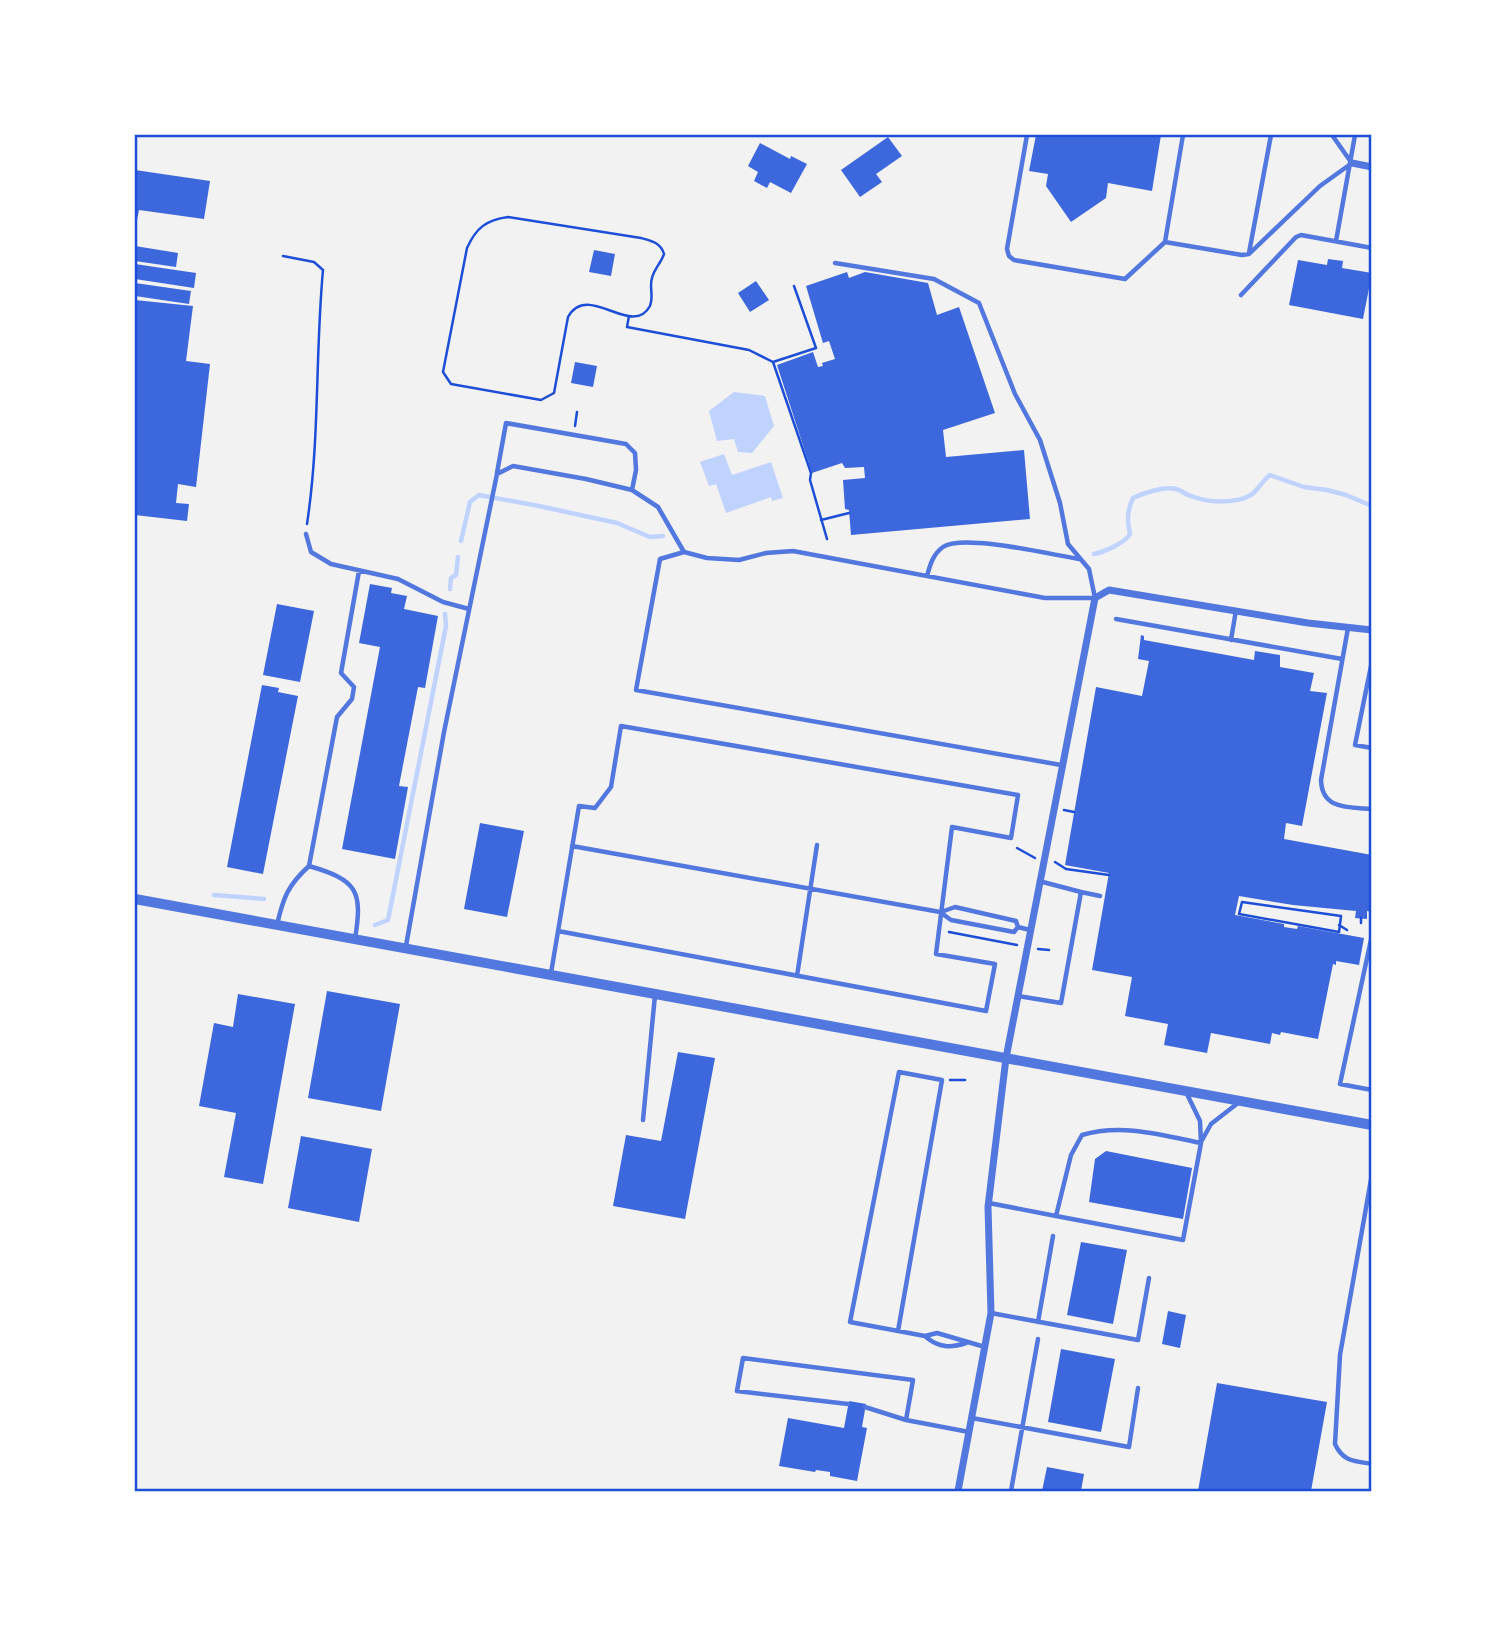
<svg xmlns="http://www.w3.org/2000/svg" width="1507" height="1626" viewBox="0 0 1507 1626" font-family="'Asap Condensed',sans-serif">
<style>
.water{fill:#bfd3fe}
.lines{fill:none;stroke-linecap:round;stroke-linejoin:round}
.stream{stroke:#bfd3fe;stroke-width:4.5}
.building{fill:#3d67dc}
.path{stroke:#1d4ed8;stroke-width:2.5}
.service{stroke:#5277de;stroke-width:4.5}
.minor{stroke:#5277de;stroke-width:7}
.tertiary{stroke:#5277de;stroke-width:10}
.neatline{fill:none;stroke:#1d4ed8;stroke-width:2.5}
</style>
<rect width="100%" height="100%" fill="#f2f2f2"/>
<path class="water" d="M734,392L765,396L774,426L752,453L738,452L734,439L717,441L709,411Z
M724,454L732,475L771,462L783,498L772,501L771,497L726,513L716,484L709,486L700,462Z"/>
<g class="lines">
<path class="stream" d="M461,541L470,502L479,495L539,506L617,523L650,537L663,536
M1094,554C1104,552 1125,543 1130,534C1127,520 1127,511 1133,498C1144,493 1164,486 1176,489C1181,490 1186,495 1191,496C1208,503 1235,504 1251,495C1258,490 1263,480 1270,475L1304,487L1327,490L1346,495L1372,506
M450,589L451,578L456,575L458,557
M214,895L264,899
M375,925L388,920L446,626L445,614"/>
</g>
<path class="building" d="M1036,135H1161L1152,191L1108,183L1106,198L1071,222L1046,186L1048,174L1029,171Z
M888,137L902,156L876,174L882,182L860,197L841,170Z
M760,143L790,159L791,156L807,164L791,193L770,182L767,188L754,181L758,172L748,166Z
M135,170L210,181L204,219L139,210L137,220H135Z
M135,246L178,253L176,267L135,261Z
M594,250L615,254L611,276L589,272Z
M1328,259L1343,261L1342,268L1372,273L1363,319L1289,305L1298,260L1327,265Z
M135,264L196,273L194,288L135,279Z
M847,272L849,278L865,272L928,283L937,315L959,307L995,413L943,430L946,457L1024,450L1030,519L851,535L849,510L845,509L843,480L865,478L864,467L845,468L842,463L812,473L777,365L813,352L818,367L823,366L822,363L835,359L829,341L823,343L806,286Z
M756,281L769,300L750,312L738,293Z
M135,283L191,291L189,304L135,296Z
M135,300L193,306L186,361L210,364L196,487L178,484L176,503L189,504L187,521L135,515Z
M575,362L597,366L593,387L571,383Z
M370,584L392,588L391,593L407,596L404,609L438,616L425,688L418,687L399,786L408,787L395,859L342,849L380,647L359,643Z
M277,604L314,611L300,682L263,675Z
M1141,635L1144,636V640L1254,660L1255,651L1280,655V667L1314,673L1310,691L1327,693L1302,826L1286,823L1284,839L1372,855V912L1367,911V919L1355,918L1356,911L1293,905L1239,896L1235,915L1284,924V927L1297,929L1298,926L1364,938L1359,965L1336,961V965L1333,964L1318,1039L1281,1032L1280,1035L1272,1033L1270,1044L1211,1033L1207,1053L1164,1045L1168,1024L1125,1016L1132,977L1092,970L1109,873L1065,865L1096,687L1142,696L1149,661L1138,659Z
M262,685L279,688L278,692L298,696L263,874L227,867Z
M480,823L524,831L507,917L464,909Z
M327,991L400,1004L381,1111L308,1098Z
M238,994L295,1004L263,1184L224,1177L236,1113L199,1106L214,1023L233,1027Z
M678,1052L715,1058L685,1219L613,1206L626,1135L661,1141Z
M301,1136L372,1149L359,1222L288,1208Z
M1106,1151L1192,1168L1183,1219L1089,1202L1095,1159Z
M1081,1242L1127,1250L1113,1324L1067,1315Z
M1168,1311L1186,1315L1180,1348L1162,1344Z
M1061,1349L1115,1359L1101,1432L1048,1422Z
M1217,1383L1327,1402L1311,1491H1198Z
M849,1401L866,1404L862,1427L867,1428L857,1481L830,1476V1472L816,1470L815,1472L779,1466L788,1418L844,1428Z
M1047,1467L1084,1474L1081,1491H1042Z"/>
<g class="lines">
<path class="path" d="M508,217L641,238C652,241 661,243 664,254C661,263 654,269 652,278C649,287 654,297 650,306C632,339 588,281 568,317L554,393L541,400L451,384L443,372L467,248C476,228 486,220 508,217Z
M283,256L314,262L323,270C315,356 320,438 307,524
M629,316L627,327L749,350L773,362L816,348L794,286
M773,362L811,473L810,480L827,539
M575,426L577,412
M821,520L849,513
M1064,810L1074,812
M1017,848L1035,858
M1055,862L1066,869L1109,875
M1242,902L1341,916L1339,932L1239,914Z
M1361,923V918
M1339,925L1347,930
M949,932L1017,945
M1038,949L1049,950
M950,1080H965"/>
<path class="service" d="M1027,135L1007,249L1009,256L1014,260L1125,279L1165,242L1242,255L1249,254L1320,186L1352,163
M1332,135L1351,162
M1336,241L1355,135
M1165,242L1183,135
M1249,253L1271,135
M1241,295L1296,237L1301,235L1372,248
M497,473L506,423L626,444L635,453L636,470L632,490
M306,534L311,552L331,564L398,579L443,602L469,609
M684,552L660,559L636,690L1061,765
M927,576C930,565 933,554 943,547C963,533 1052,555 1079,559
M1116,619L1342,659
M1348,628L1321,780C1322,810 1348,807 1372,809
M1231,640L1236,610
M1372,661L1355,745L1372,748
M572,846L940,912L951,920L1014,932L1018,927
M1081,892L1100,896
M941,912L955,907L1016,921L1018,927L1030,930
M277,925C283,898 288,885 309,866
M1372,935L1340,1084L1372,1090
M355,939C363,890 357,880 309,866L337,717L352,699L354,687L341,673L359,571
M406,946L444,732L497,474L513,466L586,479L632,490L658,507L684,552L707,558L739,560L766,553L793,551L1045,598H1095L1089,569L1068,544L1060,503L1040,440L1015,394L979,303L934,279L835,263
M551,973L579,806L595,808L611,787L621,726L1018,795L1011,838L952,827L936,954L995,964L986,1011L558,931
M797,976L817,845
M1018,996L1061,1003L1081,892L1039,881
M643,1120L655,995
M1201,1142L1211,1124L1238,1103
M1372,1174L1340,1355L1335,1444C1343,1462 1355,1461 1372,1464
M989,1203L1056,1216L1071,1155L1082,1135C1121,1123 1162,1135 1201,1143
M1056,1216L1183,1240L1201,1143L1200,1121L1186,1092
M991,1313L1138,1340L1149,1278
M1038,1322L1053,1236
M898,1331L942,1080L899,1072L850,1322L925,1336L937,1333L985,1347
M926,1337C939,1348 951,1348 966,1343
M848,1404L737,1391L743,1358L913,1380L906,1420L969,1432
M865,1407L906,1420
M972,1418L1129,1447L1138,1388
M1011,1491L1038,1339"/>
<path class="minor" d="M1352,163L1372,167
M958,1491L991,1313L988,1207L1006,1058L1095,598L1109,590L1308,623L1372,630"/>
<path class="tertiary" d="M135,899L1372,1125"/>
</g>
<rect width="1507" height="1626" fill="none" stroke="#ffffff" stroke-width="273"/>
<rect x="136" y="136" width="1234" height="1354" class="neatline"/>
</svg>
